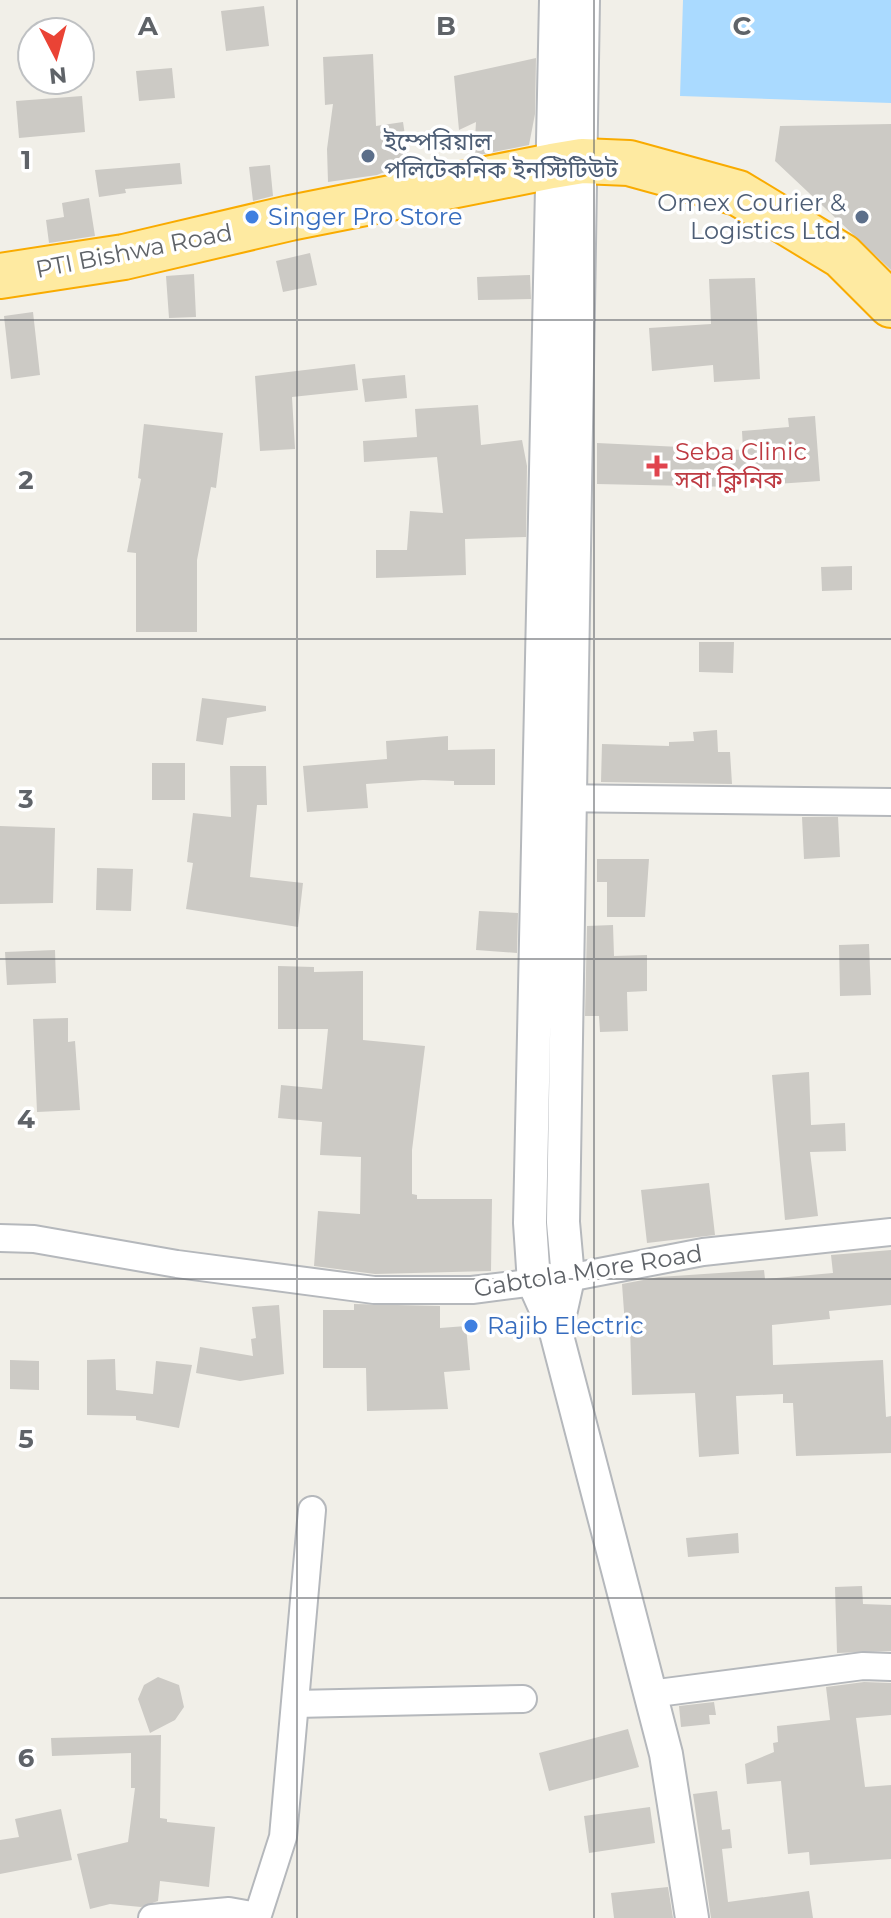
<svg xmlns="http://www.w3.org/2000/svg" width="891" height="1918" viewBox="0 0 891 1918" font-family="Montserrat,'Noto Sans Bengali',sans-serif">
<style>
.water{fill:#aadaff}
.building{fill:#cccac5}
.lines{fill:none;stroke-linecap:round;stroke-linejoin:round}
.minor-casing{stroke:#b5b8bc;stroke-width:30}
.tertiary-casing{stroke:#b5b8bc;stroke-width:36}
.trunk-casing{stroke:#f9ab00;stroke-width:48}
.minor{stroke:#fff;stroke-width:26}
.tertiary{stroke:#fff;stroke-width:32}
.trunk{stroke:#feeaa1;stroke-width:44}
.grid{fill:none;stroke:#5f6368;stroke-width:2;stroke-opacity:0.55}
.service-dot{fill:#5c6f8a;stroke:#fff;stroke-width:3}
.shop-dot{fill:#3f7fe0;stroke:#fff;stroke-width:3}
.health-dot{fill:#e0444e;stroke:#fff;stroke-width:3}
.labels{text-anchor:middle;stroke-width:7;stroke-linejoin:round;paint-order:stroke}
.service-label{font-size:24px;fill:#4e5e75;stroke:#fff;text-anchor:start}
.shop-label{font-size:24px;fill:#366cbe;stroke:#fff;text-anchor:start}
.street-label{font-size:24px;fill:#5f6368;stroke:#fff}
.health-label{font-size:24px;fill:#be3a42;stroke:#fff;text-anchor:start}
.grid-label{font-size:26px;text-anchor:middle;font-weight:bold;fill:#5f6368;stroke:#fff;stroke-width:7;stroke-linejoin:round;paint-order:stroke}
</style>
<rect width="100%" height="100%" fill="#f1efe8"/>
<path class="water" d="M683,0H891V103L680,96Z"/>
<path class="building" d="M264,6L269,46L226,51L221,11Z
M373,54L376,126L403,122L409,162L377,175L328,182L327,149L333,104L325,105L323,57Z
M536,58L535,114L529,145L474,156L476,122L459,130L454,76Z
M172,68L175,98L139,101L136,71Z
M82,96L85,132L19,138L16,101Z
M891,124V270L775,161L780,126Z
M180,163L182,184L125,189L126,193L99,197L95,170Z
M270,165L273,196L253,201L249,167Z
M89,198L95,236L49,243L46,220L64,217L62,203Z
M310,253L317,285L283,292L276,261Z
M194,274L196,317L169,318L166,276Z
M530,275L531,299L478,300L477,277Z
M755,278L760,379L714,382L713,365L652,371L649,328L711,324L709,279Z
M33,312L40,375L11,379L4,316Z
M355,364L358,390L292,397L295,449L260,451L255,376Z
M405,375L407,398L365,402L362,379Z
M478,405L481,445L522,440L527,466L526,537L465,539L466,575L376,578V550H407L410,511L443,513L437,457L364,462L363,441L417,437L415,409Z
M815,416L820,481L734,487L597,484V443L743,450L742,431L789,427L788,418Z
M144,424L223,433L216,488L211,487L197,560V632H136V553L127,552L141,479L138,478Z
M852,566V590L822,591L821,567Z
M699,642H734L733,673L699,672Z
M202,698L266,706V711L227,718L223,745L196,741Z
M717,730L718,752H730L732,784L601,782L602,744L669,746V742L694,741L693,732Z
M448,736V750L495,749V785H454V781L423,780L366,784L368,808L307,812L303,766L387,759L386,741Z
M152,763H185V800H152Z
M230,766H266L267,805H257L250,877L303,883L298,927L186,909L193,863L187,862L193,813L231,817Z
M802,817H838L840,857L804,859Z
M0,826L55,828L53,903L0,904Z
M597,859H649L645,917H607V882H597Z
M97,868L133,869L131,911L96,910Z
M479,911L518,913L517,953L476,950Z
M613,925L614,956L647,955V991L627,992L628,1031L600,1032L599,1016H585L587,926Z
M869,944L871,995L840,996L839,945Z
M55,950L56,983L7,985L5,952Z
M278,966L314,967V972L363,971V1040L425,1046L412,1150V1194L417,1195V1199H492L491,1271L375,1274L314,1266L318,1211L360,1214L361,1157L320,1155L322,1122L278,1118L281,1085L322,1089L328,1029H278Z
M68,1018V1042L75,1041L80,1110L37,1112L33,1019Z
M809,1072L811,1125L845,1123L846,1151L810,1152L818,1216L785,1220L772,1075Z
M709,1183L715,1235L647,1243L641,1190Z
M891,1250V1305L829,1311L830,1319L772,1325L773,1365L883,1360L886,1417L891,1416V1453L796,1456L793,1403H783V1394L736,1396L739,1454L699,1457L695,1393L632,1395L630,1325H625L622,1284L659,1277L764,1270L765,1279L833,1273L831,1255Z
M354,1304L440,1306V1328L466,1326L470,1370L444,1372L448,1409L367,1411L366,1368H323V1310H354Z
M279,1305L284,1374L240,1381L196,1373L200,1347L253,1356L251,1339L256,1338L252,1307Z
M115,1359L116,1390L153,1394L156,1361L192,1365L179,1428L136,1420V1416L87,1415V1360Z
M10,1360L39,1361V1390L10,1389Z
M738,1533L739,1553L688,1557L686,1538Z
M862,1586L863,1604L891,1605V1651L837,1653L835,1587Z
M158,1677L179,1685L184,1707L175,1720L150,1733L138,1699L144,1685Z
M864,1682L891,1683V1715L856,1718L865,1787L891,1785V1859L810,1865L809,1852L788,1854L781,1781L747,1784L745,1764L774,1752L773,1743L778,1742L777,1726L830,1720L826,1687Z
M714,1702L716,1715H709L710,1724L681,1727L679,1706Z
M628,1729L639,1767L549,1791L539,1753Z
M161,1735L160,1818L167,1819V1822L215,1827L209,1887L160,1881L158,1901L141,1907L110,1904L90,1909L77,1854L128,1842L135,1788H131V1753L52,1756L51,1738Z
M717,1791L722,1830L730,1829L732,1848L722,1849L728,1902L809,1891L813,1918H711L693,1794Z
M650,1807L655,1843L589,1853L584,1816Z
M61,1809L72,1860L0,1874V1840L19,1837L15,1819Z
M668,1887L673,1918H614L611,1893Z"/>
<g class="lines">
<defs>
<path id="minor" d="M551,798L891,802
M0,1238L34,1239L177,1264L374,1290H472L568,1278L703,1252L891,1232
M650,1694L863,1666L891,1667
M295,1704L523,1699
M152,1918L229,1911L246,1914L249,1918
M257,1918L283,1837L312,1510"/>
<path id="tertiary" d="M556,0L530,1223L534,1283L556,1332L666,1754L692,1918
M556,1332L568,1278L563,1222L583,0"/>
<path id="trunk" d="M0,276L124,257L290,218L552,166L582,161L629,163L738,193L842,256L891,305"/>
</defs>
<use href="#minor" class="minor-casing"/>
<use href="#tertiary" class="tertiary-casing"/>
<use href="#trunk" class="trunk-casing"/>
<use href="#minor" class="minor"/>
<use href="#tertiary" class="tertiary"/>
<use href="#trunk" class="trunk"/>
</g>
<path class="grid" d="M297,0V1918M594,0V1918M0,320H891M0,639H891M0,959H891M0,1279H891M0,1598H891"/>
<g class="service-dot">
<circle cx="368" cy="156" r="8"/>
<circle cx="862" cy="217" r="8"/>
</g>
<g class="shop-dot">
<circle cx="252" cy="217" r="8"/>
<circle cx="471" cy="1326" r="8"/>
</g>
<path class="health-dot" d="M653 454h8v8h8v8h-8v8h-8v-8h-8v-8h8z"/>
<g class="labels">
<g class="service-label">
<text x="384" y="150">ইম্পেরিয়াল<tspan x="384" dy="28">পলিটেকনিক ইনস্টিটিউট</tspan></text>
<text x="846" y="211" text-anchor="end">Omex Courier &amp;<tspan x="846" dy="28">Logistics Ltd.</tspan></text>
</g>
<g class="shop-label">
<text x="268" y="225">Singer Pro Store</text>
<text x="487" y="1334">Rajib Electric</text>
</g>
<g class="street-label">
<text transform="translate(134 251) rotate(-11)" y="8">PTI Bishwa Road</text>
<text transform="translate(588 1271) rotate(-9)" y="8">Gabtola More Road</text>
</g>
<g class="health-label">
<text x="675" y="460">Seba Clinic<tspan x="675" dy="28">সবা ক্লিনিক</tspan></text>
</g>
</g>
<g class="grid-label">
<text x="148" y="35">A</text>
<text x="446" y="35">B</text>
<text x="742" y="35">C</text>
<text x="26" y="169">1</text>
<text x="26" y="489">2</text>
<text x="26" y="808">3</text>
<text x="26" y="1128">4</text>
<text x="26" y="1448">5</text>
<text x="26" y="1767">6</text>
</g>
<g transform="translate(56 56) rotate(174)"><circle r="38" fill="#ffffff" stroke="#bfc1c3" stroke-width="2"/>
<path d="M0-6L14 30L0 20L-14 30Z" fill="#ea4335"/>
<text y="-12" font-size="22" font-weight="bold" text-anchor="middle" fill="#5f6368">N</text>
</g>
</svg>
